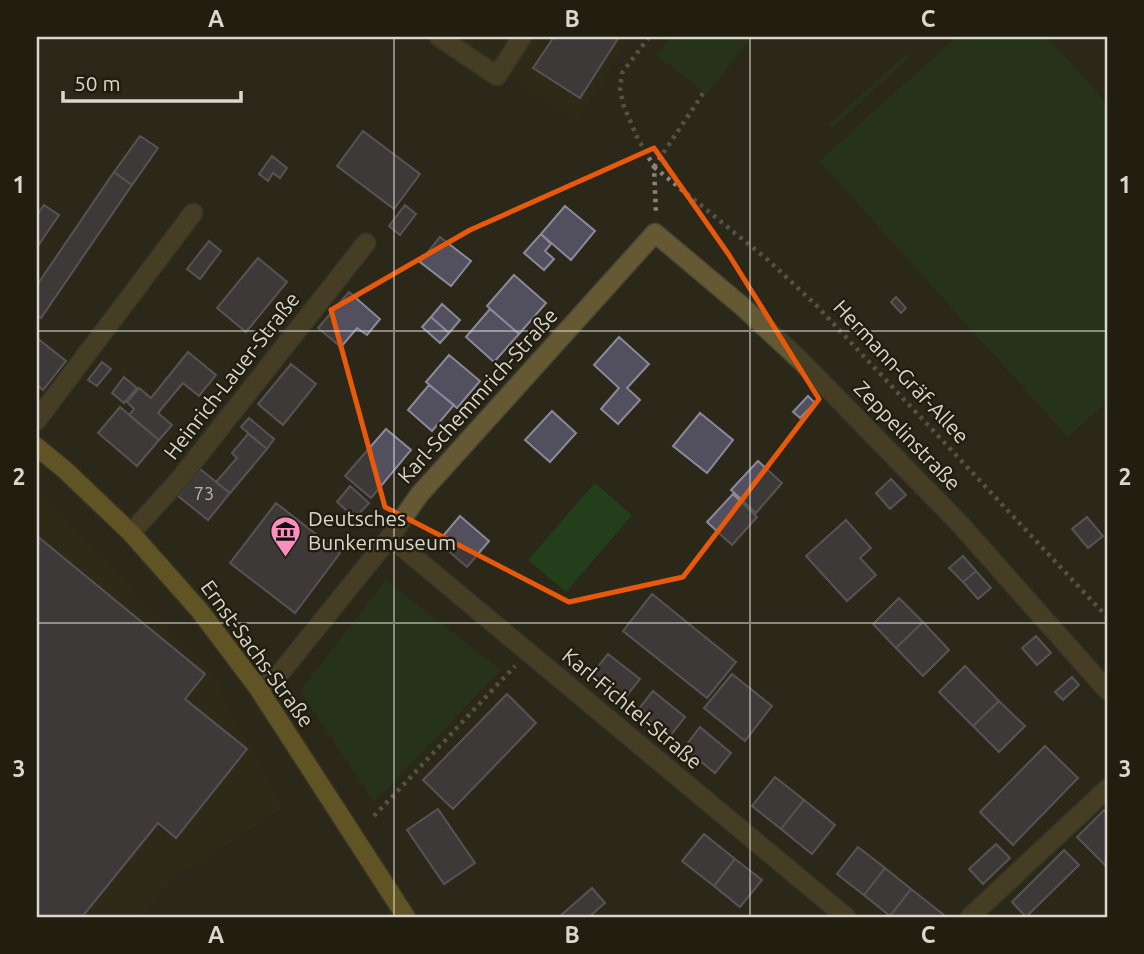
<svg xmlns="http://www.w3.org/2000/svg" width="1144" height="954" viewBox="0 0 1144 954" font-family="Ubuntu,sans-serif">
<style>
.built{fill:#322e18}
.green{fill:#233e1b}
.building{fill:#524f5f;stroke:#8b889a;stroke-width:2}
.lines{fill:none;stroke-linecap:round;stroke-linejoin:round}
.minor-casing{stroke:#474436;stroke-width:21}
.major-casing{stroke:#474436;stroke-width:21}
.path{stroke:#878579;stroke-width:4.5;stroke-dasharray:3.5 5;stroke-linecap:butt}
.minor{stroke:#645932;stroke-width:18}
.major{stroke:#9f8831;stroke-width:18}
.marked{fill:none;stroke:#e8590c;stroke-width:5;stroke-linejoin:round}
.grid{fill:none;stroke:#d9d7ce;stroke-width:2;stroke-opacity:0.55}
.labels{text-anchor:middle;stroke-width:5;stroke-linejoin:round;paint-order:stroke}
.number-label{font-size:18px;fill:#b7b5b2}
.street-label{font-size:21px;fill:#d9d7ce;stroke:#211e0f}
.poi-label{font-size:21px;fill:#d9d7ce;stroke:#211e0f;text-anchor:start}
.neatline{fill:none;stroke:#d9d7ce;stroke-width:2.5}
.grid-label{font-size:23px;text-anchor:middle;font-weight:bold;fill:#d9d7ce}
</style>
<rect width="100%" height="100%" fill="#2b2819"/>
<path class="built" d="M452,37H630L576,122Z
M37,490L209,670L282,808L193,868L181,869L141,917H37Z"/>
<path class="green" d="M670,37H751L707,94L656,55Z
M956,37H1047L1107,104V402L1068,437L819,161Z
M906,54L909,58L832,128L829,124Z
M595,483L632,515L566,592L528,560Z
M386,580L501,670L374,802L300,691Z"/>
<path class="building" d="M554,37H619L580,98L533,68Z
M363,131L420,174L394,209L337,166Z
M140,136L158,148L132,185L114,172Z
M272,156L287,168L280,178L273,173L268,181L259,174Z
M114,172L132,185L41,318L37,315V285Z
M44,205L59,215L38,246L37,215Z
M405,205L416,214L400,235L389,226Z
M565,206L595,231L571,260L541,234Z
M541,234L551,244L545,251L554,259L544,270L524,253Z
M440,237L471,261L451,286L420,262Z
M209,241L221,251L200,279L187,269Z
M258,258L287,282L246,332L217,308Z
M514,275L546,303L519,334L487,306Z
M349,292L380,319L367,335L357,328L341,347L318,328Z
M896,297L906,308L901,313L891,302Z
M442,304L460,320L449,333L431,317Z
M490,309L519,334L494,362L466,337Z
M431,317L449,333L440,343L422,327Z
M619,337L649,364L627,388L640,400L618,424L601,409L619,388L594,365Z
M37,338L66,361L43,390L37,385Z
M188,352L216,375L199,396L183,383L158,413L172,425L159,440L129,415L134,409L127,402L139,388L151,398Z
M449,355L480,381L457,408L426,382Z
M102,362L111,369L97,386L88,380Z
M291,364L316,384L283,425L258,404Z
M124,377L137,388L124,403L112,393Z
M429,385L454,405L432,431L408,410Z
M808,396L815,403L800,418L793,412Z
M120,407L159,440L137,466L98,433Z
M552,411L576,433L550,462L525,440Z
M700,413L733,440L707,473L673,446Z
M249,418L274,439L267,449L241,427Z
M386,429L411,450L371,498L345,476Z
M248,434L267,449L230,493L216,482L237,458L232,453Z
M758,461L782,483L756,513L731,490Z
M200,469L230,493L208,520L178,496Z
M891,479L906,495L890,509L876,493Z
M350,486L369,503L355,518L337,502Z
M733,494L757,517L732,545L707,522Z
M276,503L340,553L295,613L230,563Z
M460,516L489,541L467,567L438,542Z
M1087,517L1103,536L1088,548L1072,529Z
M846,520L871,548L860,558L876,575L847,601L806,556Z
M37,536L205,674L185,699L247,749L176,838L158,823L82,917H37Z
M963,556L976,571L963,582L949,568Z
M976,571L991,588L978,599L963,582Z
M652,594L736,662L707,698L623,631Z
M899,598L923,622L896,648L873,624Z
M923,622L949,650L923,676L896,648Z
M1036,636L1051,653L1037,665L1022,648Z
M608,654L640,679L624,699L592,674Z
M965,666L999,701L973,726L939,692Z
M732,674L772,706L745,741L704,708Z
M1072,677L1079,685L1063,700L1055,692Z
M653,691L685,717L670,736L637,711Z
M507,694L536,723L453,809L423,780Z
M999,701L1025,726L999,752L973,726Z
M700,727L731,753L715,773L684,748Z
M1045,746L1078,778L1013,845L980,812Z
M775,777L804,800L781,829L752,806Z
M804,800L835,825L812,854L781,829Z
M438,809L475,863L444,884L407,830Z
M1104,810L1107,814V867L1077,837Z
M704,834L735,859L714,886L682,861Z
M996,844L1010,858L983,884L969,869Z
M858,847L885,868L864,895L837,874Z
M1064,850L1079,865L1026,917L1012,902Z
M735,859L762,880L740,907L714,886Z
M885,868L911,889L890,916L864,895Z
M592,888L605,903L589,917H559Z
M911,889L944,915L943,917L890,916Z"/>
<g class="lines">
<defs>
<path id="minor" d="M439,37L497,76L522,37
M37,420L193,213
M131,533L179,480L366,243
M390,537L846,917
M258,688L281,672L390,537L419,495L655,233L743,307L800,360L959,523L1107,690
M970,917L1107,789"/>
<path id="major" d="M37,447L65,470L131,533L200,611L258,688L406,917"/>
</defs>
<use href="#minor" class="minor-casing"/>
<use href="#major" class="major-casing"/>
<path class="path" d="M649,37L622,73L620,88L623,104L637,137L654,167L656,214
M654,167L768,260L816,305L1107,617
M654,167L704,92
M374,816L515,666"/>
<use href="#minor" class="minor"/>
<use href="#major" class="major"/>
</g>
<path d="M0 0H1144V954H0ZM654,148L729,255L819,399L683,577L569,602L385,507L331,310L470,230Z" fill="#2b2819" fill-opacity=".55" fill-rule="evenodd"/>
<path class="marked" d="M654,148L729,255L819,399L683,577L569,602L385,507L331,310L470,230Z"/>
<path class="grid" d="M394,37V917M750,37V917M37,331H1107M37,623H1107"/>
<defs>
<symbol id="museum-pin" viewBox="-11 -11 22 30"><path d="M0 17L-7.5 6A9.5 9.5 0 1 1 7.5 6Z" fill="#fe8ebd" stroke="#211e0f"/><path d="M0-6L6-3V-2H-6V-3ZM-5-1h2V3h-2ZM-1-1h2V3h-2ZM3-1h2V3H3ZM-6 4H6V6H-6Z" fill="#111"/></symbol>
</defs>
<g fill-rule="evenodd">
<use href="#museum-pin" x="268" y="514" width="35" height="47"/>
</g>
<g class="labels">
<g class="number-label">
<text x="204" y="500">73</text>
</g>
<g class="street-label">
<text transform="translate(901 372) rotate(47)" y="7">Hermann-Gräf-Allee</text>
<text transform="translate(232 376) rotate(-52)" y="7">Heinrich-Lauer-Straße</text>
<text transform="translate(478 396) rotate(-48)" y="7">Karl-Schemmrich-Straße</text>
<text transform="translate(907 436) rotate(46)" y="7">Zeppelinstraße</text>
<text transform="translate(257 654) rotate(54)" y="7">Ernst-Sachs-Straße</text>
<text transform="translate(632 709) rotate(40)" y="7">Karl-Fichtel-Straße</text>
</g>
<g class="poi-label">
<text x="308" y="526">Deutsches<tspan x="308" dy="24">Bunkermuseum</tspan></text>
</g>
</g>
<rect width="1144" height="954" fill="none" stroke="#211e0f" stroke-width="77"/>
<path d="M63 91v10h178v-10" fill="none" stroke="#d9d7ce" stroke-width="3.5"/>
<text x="74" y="91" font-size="21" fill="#d9d7ce" stroke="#211e0f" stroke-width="5" paint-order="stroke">50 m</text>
<rect x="38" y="38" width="1068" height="878" class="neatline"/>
<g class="grid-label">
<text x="216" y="27">A</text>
<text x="572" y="27">B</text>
<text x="928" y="27">C</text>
<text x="19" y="193">1</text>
<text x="1125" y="193">1</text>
<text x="19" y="485">2</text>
<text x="1125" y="485">2</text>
<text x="19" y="777">3</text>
<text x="1125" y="777">3</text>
<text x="216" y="943">A</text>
<text x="572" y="943">B</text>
<text x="928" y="943">C</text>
</g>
</svg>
